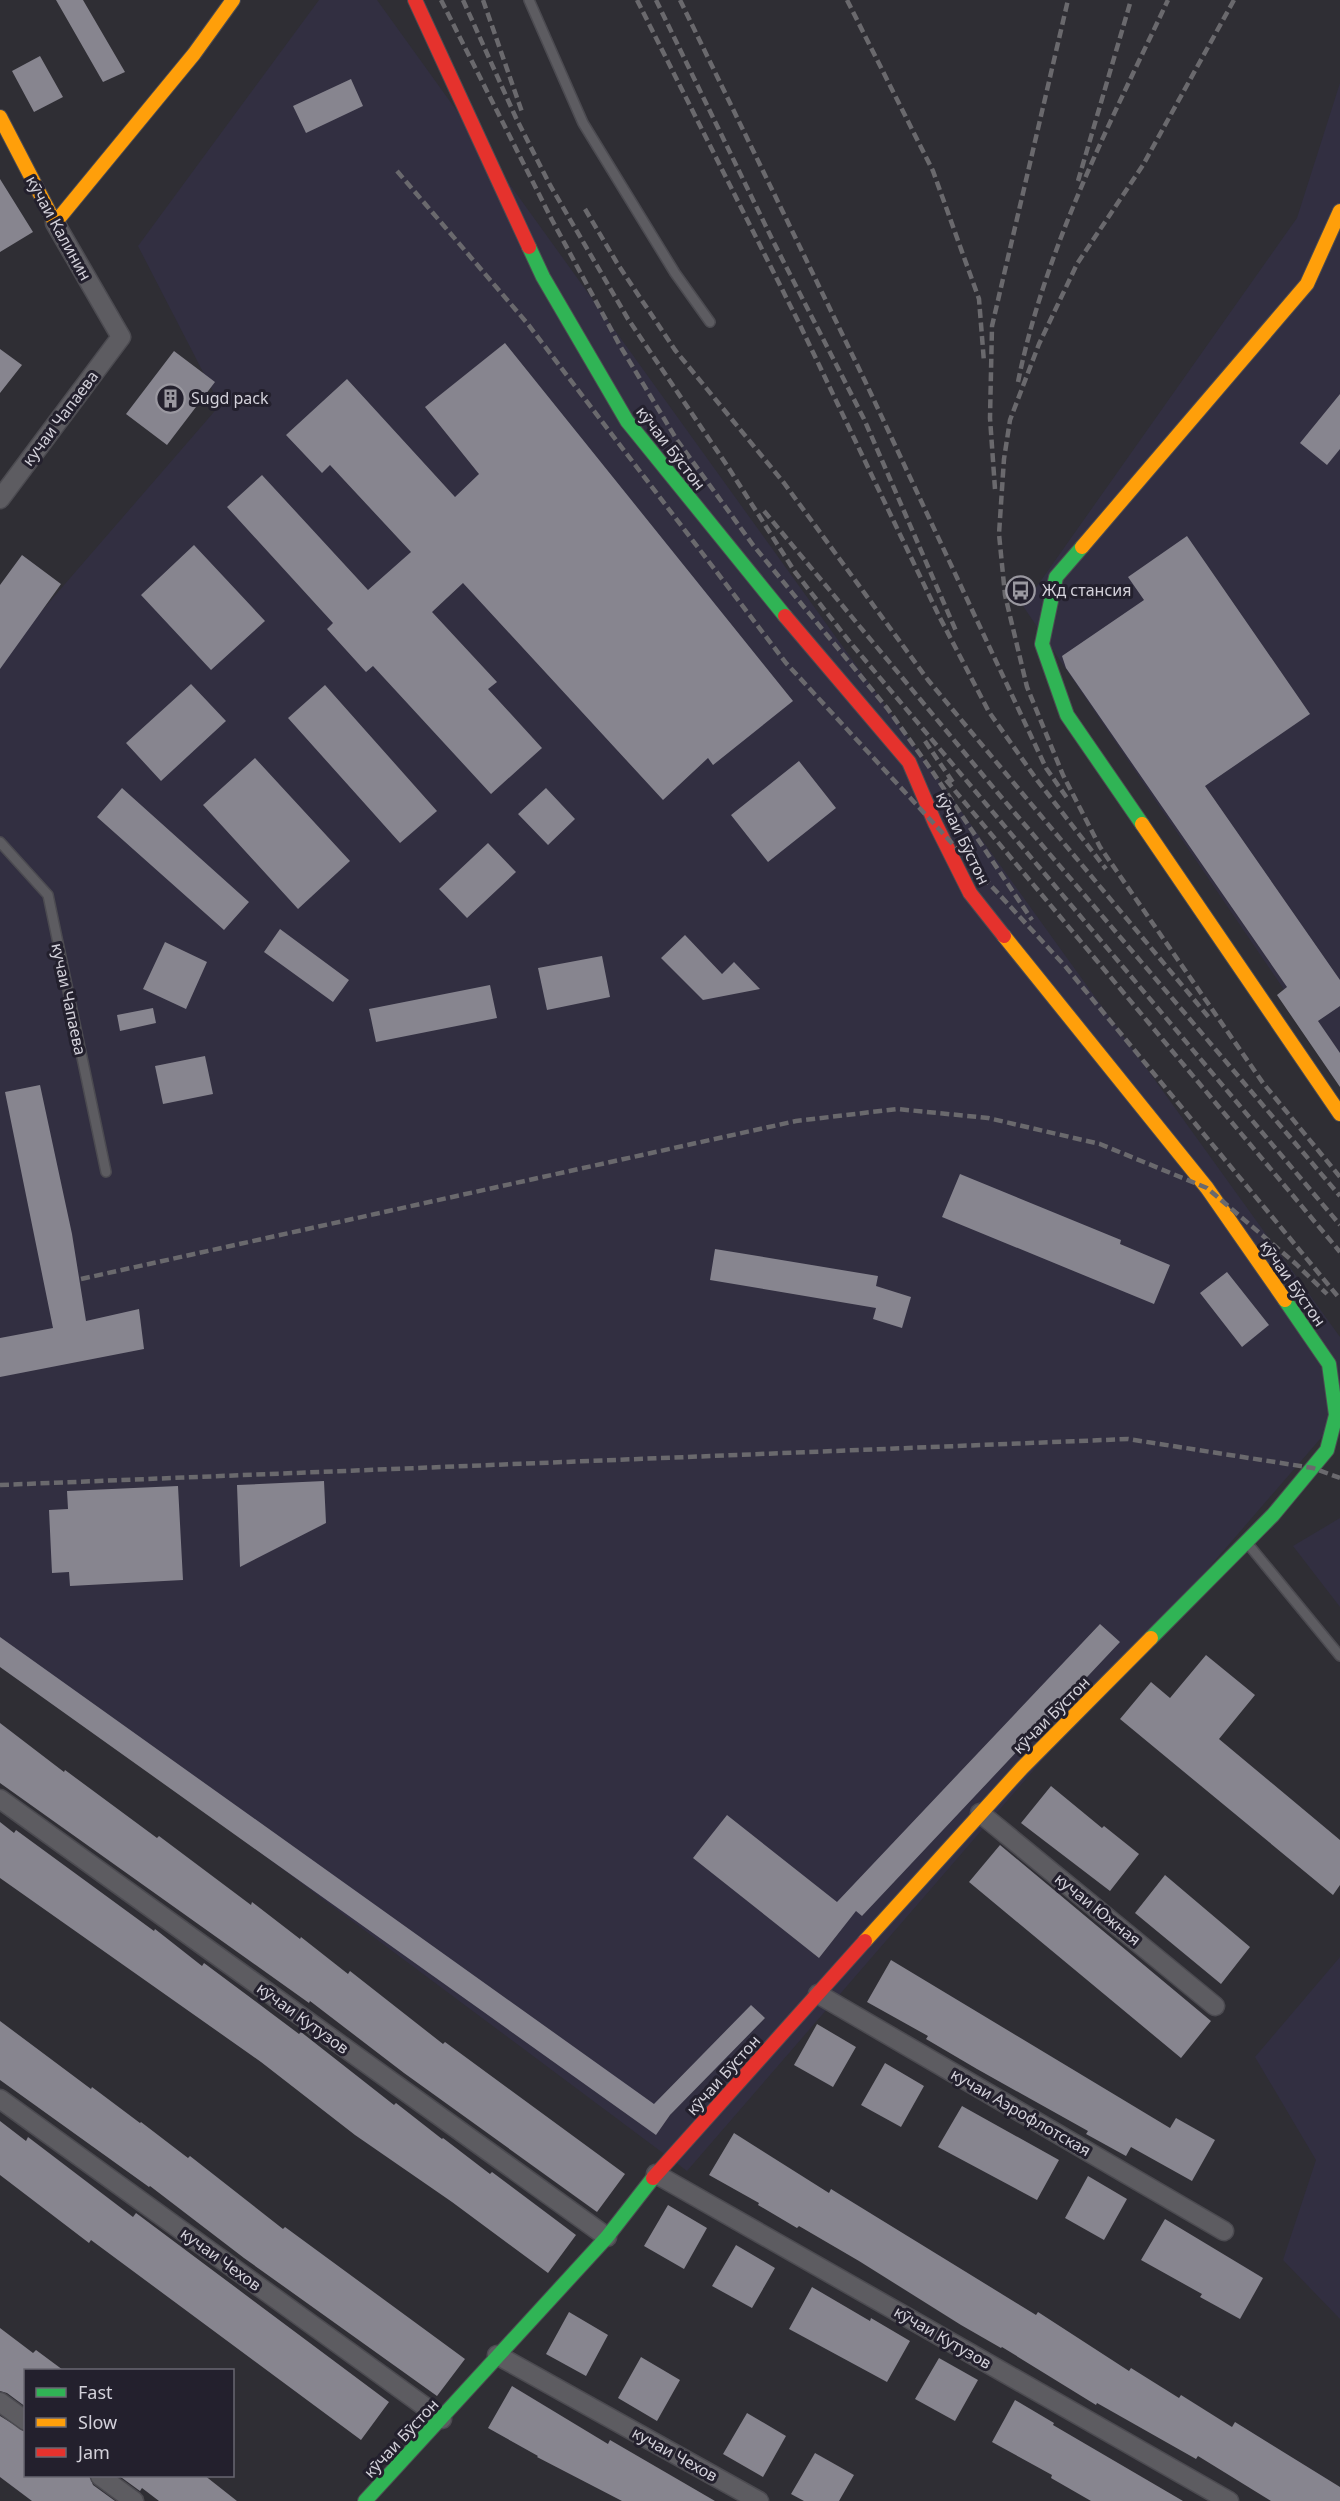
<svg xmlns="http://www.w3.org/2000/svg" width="1340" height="2501" viewBox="0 0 1340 2501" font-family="'Noto Sans',sans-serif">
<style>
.built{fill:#322f41}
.building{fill:#87858f}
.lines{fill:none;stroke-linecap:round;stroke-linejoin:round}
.lane-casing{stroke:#4c4b51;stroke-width:12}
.street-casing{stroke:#4c4b51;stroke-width:21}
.fast-casing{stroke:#4c4b51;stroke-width:16}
.slow-casing{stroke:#4c4b51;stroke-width:16}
.jam-casing{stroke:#4c4b51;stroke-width:16}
.lane{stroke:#5d5c61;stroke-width:9}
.street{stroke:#5d5c61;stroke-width:18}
.fast{stroke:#30b455;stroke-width:14}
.slow{stroke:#ff9f0a;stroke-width:14}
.jam{stroke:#e5322d;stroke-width:14}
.rail{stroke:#6a696d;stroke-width:4.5;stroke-dasharray:9 4.5;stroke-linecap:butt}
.labels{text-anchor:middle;stroke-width:6;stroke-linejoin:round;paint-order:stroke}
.street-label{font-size:16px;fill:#d3d1da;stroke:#23202d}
.poi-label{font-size:16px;fill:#d3d1da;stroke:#23202d;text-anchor:start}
</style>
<rect width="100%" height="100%" fill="#2f2e34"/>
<path class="built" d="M319,0H377L1340,1337V1416L687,2171L0,1658V659L220,405L138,246Z
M1340,83V1072L1023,606L1297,218Z
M1340,1518V1607L1293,1546Z
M1340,1957V2319L1283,2260L1316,2160L1255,2057Z"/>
<path class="building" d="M56,0H83L125,72L103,82Z
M40,56L63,97L34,112L12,71Z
M351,79L363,106L306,133L293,106Z
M0,179L33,232L0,252Z
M505,343L793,701L713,765L708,758L663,800L463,583L432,612L497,682L488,689L542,748L491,794L373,666L366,672L327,629L333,623L227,507L262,475L368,590L411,552L330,465L322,473L286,435L347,379L455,497L479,474L425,407Z
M0,349L22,365L0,393Z
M174,351L215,382L167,445L126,414Z
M1340,394V449L1327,465L1300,443Z
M1187,536L1310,714L1205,786L1340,980V1006L1318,1021L1340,1053V1087L1277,995L1287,987L1066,668L1062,656L1144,600L1128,577Z
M194,545L265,621L211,670L141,595Z
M22,555L61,584L0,669V585Z
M191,684L226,721L161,781L126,743Z
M325,685L437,811L400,843L288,718Z
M255,758L350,861L298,909L203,805Z
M799,761L836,808L768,862L731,815Z
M122,788L249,902L224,930L97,817Z
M546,788L575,819L548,845L518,814Z
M488,843L516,872L467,918L439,889Z
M280,929L349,980L333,1002L264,952Z
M685,935L722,974L734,962L760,989L703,1000L661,958Z
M165,942L207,962L186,1009L143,989Z
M602,956L610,997L547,1010L538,968Z
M490,985L497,1018L376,1042L369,1009Z
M153,1008L156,1023L120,1031L117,1015Z
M205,1056L213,1094L163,1104L155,1066Z
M40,1085L72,1234L86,1321L139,1309L144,1349L0,1377V1338L53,1328L5,1092Z
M960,1174L1121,1240L1120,1244L1170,1265L1154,1304L942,1217Z
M715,1249L878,1276L876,1286L911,1297L902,1328L873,1319L876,1308L710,1280Z
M1227,1272L1269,1325L1242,1347L1200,1293Z
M324,1481L326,1523L240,1567L237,1485Z
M178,1486L183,1580L70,1586L69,1572L52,1573L49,1510L68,1509L67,1491Z
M1100,1624L1120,1642L862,1916L856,1911L819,1958L693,1858L727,1815L837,1902Z
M0,1637L654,2104L751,2005L765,2018L670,2115L656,2135L0,1667Z
M1206,1655L1255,1695L1219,1739L1340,1840V1885L1333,1895L1120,1719L1151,1682L1170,1698Z
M0,1723L64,1772L65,1770L157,1838L159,1836L251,1905L252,1902L300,1939L301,1937L348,1974L350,1971L443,2044L445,2042L625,2174L597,2212L404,2073L310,2001L309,2003L0,1783Z
M1051,1786L1102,1828L1104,1826L1139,1854L1110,1891L1021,1823Z
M0,1822L14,1833L16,1830L154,1931L155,1929L202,1966L204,1963L299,2034L301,2032L394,2105L396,2103L442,2139L443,2138L490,2174L492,2172L576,2235L548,2273L452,2202L355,2135L261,2062L0,1878Z
M1000,1845L1211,2021L1181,2058L969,1882Z
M1165,1875L1250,1947L1221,1984L1135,1913Z
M891,1960L1170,2128L1176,2118L1215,2140L1192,2181L1131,2147L1126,2156L1086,2134L1088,2131L977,2069L926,2039L928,2036L867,2002Z
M0,2021L91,2089L92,2087L140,2123L141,2122L188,2158L190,2156L283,2229L285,2227L465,2359L437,2396L244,2258L150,2186L149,2187L0,2080Z
M817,2024L856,2047L833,2087L794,2065Z
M885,2063L924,2086L901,2127L861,2105Z
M962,2106L1059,2160L1037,2200L938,2147Z
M0,2121L26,2141L28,2137L133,2217L136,2213L389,2402L361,2440L91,2240L89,2243L0,2175Z
M734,2133L829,2193L831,2189L1036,2315L1038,2312L1129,2371L1131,2368L1179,2398L1181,2395L1232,2427L1235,2422L1340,2487V2501H1271L1198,2456L1196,2459L1097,2403L1096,2405L1002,2347L1001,2348L961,2325L859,2261L799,2226L797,2228L758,2205L759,2203L709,2175Z
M1088,2176L1127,2199L1104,2240L1065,2218Z
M668,2205L707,2228L684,2269L644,2246Z
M1165,2219L1263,2278L1240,2319L1200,2297L1202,2294L1141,2260Z
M736,2245L775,2268L752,2308L712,2286Z
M812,2287L870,2321L871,2318L910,2341L887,2382L789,2329Z
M569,2312L608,2335L586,2376L546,2354Z
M0,2328L33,2353L36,2350L63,2370H26V2407L7,2393L0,2391Z
M641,2357L680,2380L657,2421L618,2398Z
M939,2358L978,2380L955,2421L915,2399Z
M512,2386L608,2444L610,2440L715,2501H622L537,2457L538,2456L488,2428Z
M1015,2400L1054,2423L1053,2425L1183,2501H1091L1051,2478L1052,2475L992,2442Z
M747,2413L786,2436L763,2477L723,2454Z
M0,2416L26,2432V2475H89L93,2485L115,2501H32L0,2477Z
M815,2453L854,2475L839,2501H804L791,2494Z
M118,2475H204L237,2501H159L142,2488L140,2491Z"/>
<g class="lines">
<defs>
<path id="lane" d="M529,0L583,123L675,273L710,322
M0,842L48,895L106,1172
M1248,1544L1340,1656"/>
<path id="street" d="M0,499L121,337L55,223
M0,1799L607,2237
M980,1813L1215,2006
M818,1994L1224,2231
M0,2099L442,2419
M656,2174L1229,2501
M497,2355L759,2501
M0,2402L26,2421
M100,2476L134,2501"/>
<path id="fast" d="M529,247L543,277L627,421L785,616
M1082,547L1056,577L1042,644L1067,715L1142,824
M1151,1638L1273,1515L1327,1450L1336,1415L1329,1364L1285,1300
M365,2501L607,2237L653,2178"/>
<path id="slow" d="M0,117L55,223L194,54L233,0
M1082,547L1307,284L1340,211
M1142,824L1340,1114
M1004,936L1207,1188L1285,1300
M865,1941L1022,1768L1151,1638"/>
<path id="jam" d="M415,0L529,247
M785,616L909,762L935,823L970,893L1004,936
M653,2178L865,1941"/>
</defs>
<use href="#lane" class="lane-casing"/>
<use href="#street" class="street-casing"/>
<use href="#fast" class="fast-casing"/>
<use href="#slow" class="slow-casing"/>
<use href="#jam" class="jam-casing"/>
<use href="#lane" class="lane"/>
<use href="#street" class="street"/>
<use href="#fast" class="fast"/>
<use href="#slow" class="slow"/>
<use href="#jam" class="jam"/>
<path class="rail" d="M441,0L552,220L619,344L677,440L753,545L887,708L932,771L1032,920
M463,0L516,118L550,185L628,319L728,467L795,572L849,641L1340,1225
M483,0L522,112
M637,0L799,323L939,616L989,712L1037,780L1106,869
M656,0L773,241L864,419L956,631
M680,0L865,381L1046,768L1067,798
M847,0L933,171L979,299L984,362
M1234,0L1143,165L1077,264L1039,344L1010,420L1004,459L999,534L1005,595L1027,687L1063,775L1100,847L1263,1083L1340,1177
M397,171L527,323L786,663L1065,966L1340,1299
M1078,181L1131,0
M585,209L617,263L675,350L784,483L928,680L1211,1020
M1018,382C1045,248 1110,123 1168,0
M995,489L990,418L992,326L1068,0
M764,511L997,792L1340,1196
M925,741L954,784
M946,780L1340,1252
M81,1279L796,1121L897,1109L988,1118L1100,1144L1207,1188L1296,1264L1327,1294
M0,1485L1128,1439L1313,1468L1340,1478"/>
</g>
<defs>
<symbol id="building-ring" viewBox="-11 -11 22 22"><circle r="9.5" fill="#23202d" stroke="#9a98a0" stroke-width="1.5"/><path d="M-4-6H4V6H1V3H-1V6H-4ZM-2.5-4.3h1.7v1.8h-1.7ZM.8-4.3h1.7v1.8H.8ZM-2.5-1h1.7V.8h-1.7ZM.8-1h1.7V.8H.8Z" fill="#9a98a0"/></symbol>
<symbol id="bus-ring" viewBox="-11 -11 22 22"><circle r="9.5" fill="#23202d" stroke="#9a98a0" stroke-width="1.5"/><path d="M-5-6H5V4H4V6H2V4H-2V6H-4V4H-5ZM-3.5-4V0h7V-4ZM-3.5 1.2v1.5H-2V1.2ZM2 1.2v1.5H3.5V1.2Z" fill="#9a98a0"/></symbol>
</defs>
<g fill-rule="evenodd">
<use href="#building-ring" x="154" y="382" width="33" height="33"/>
<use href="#bus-ring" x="1004" y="574" width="33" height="33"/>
</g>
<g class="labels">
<g class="street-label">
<text transform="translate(59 228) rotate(61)" y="6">кӯчаи Калинин</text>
<text transform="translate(60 418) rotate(-53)" y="6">кучаи Чапаева</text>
<text transform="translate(671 448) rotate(52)" y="6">кӯчаи Бӯстон</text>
<text transform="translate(963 838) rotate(64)" y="6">кӯчаи Бӯстон</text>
<text transform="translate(69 999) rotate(78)" y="6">кучаи Чапаева</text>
<text transform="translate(1293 1283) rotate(55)" y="6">кӯчаи Бӯстон</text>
<text transform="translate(1051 1715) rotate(-45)" y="6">кӯчаи Бӯстон</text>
<text transform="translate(1098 1909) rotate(39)" y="6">кучаи Южная</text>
<text transform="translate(303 2018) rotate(36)" y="6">кӯчаи Кутузов</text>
<text transform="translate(723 2075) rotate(-48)" y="6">кӯчаи Бӯстон</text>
<text transform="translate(1021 2112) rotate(30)" y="6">кучаи Аэрофлотская</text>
<text transform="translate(221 2259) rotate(36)" y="6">кучаи Чехов</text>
<text transform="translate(943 2337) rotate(30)" y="6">кӯчаи Кутузов</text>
<text transform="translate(401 2438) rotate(-47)" y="6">кӯчаи Бӯстон</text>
<text transform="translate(675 2454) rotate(29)" y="6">кучаи Чехов</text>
</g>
<g class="poi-label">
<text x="191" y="404">Sugd pack</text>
<text x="1042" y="596">Жд стансия</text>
</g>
</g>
<rect x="24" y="2369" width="210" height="108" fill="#23202d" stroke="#696772" stroke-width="1.5"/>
<rect x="36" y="2388" width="30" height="9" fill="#30b455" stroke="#696772" stroke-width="1.5"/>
<text x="78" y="2399" font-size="18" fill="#d3d1da">Fast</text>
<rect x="36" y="2418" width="30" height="9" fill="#ff9f0a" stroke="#696772" stroke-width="1.5"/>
<text x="78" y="2429" font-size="18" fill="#d3d1da">Slow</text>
<rect x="36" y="2448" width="30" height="9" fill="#e5322d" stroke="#696772" stroke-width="1.5"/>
<text x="78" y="2459" font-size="18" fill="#d3d1da">Jam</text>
</svg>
